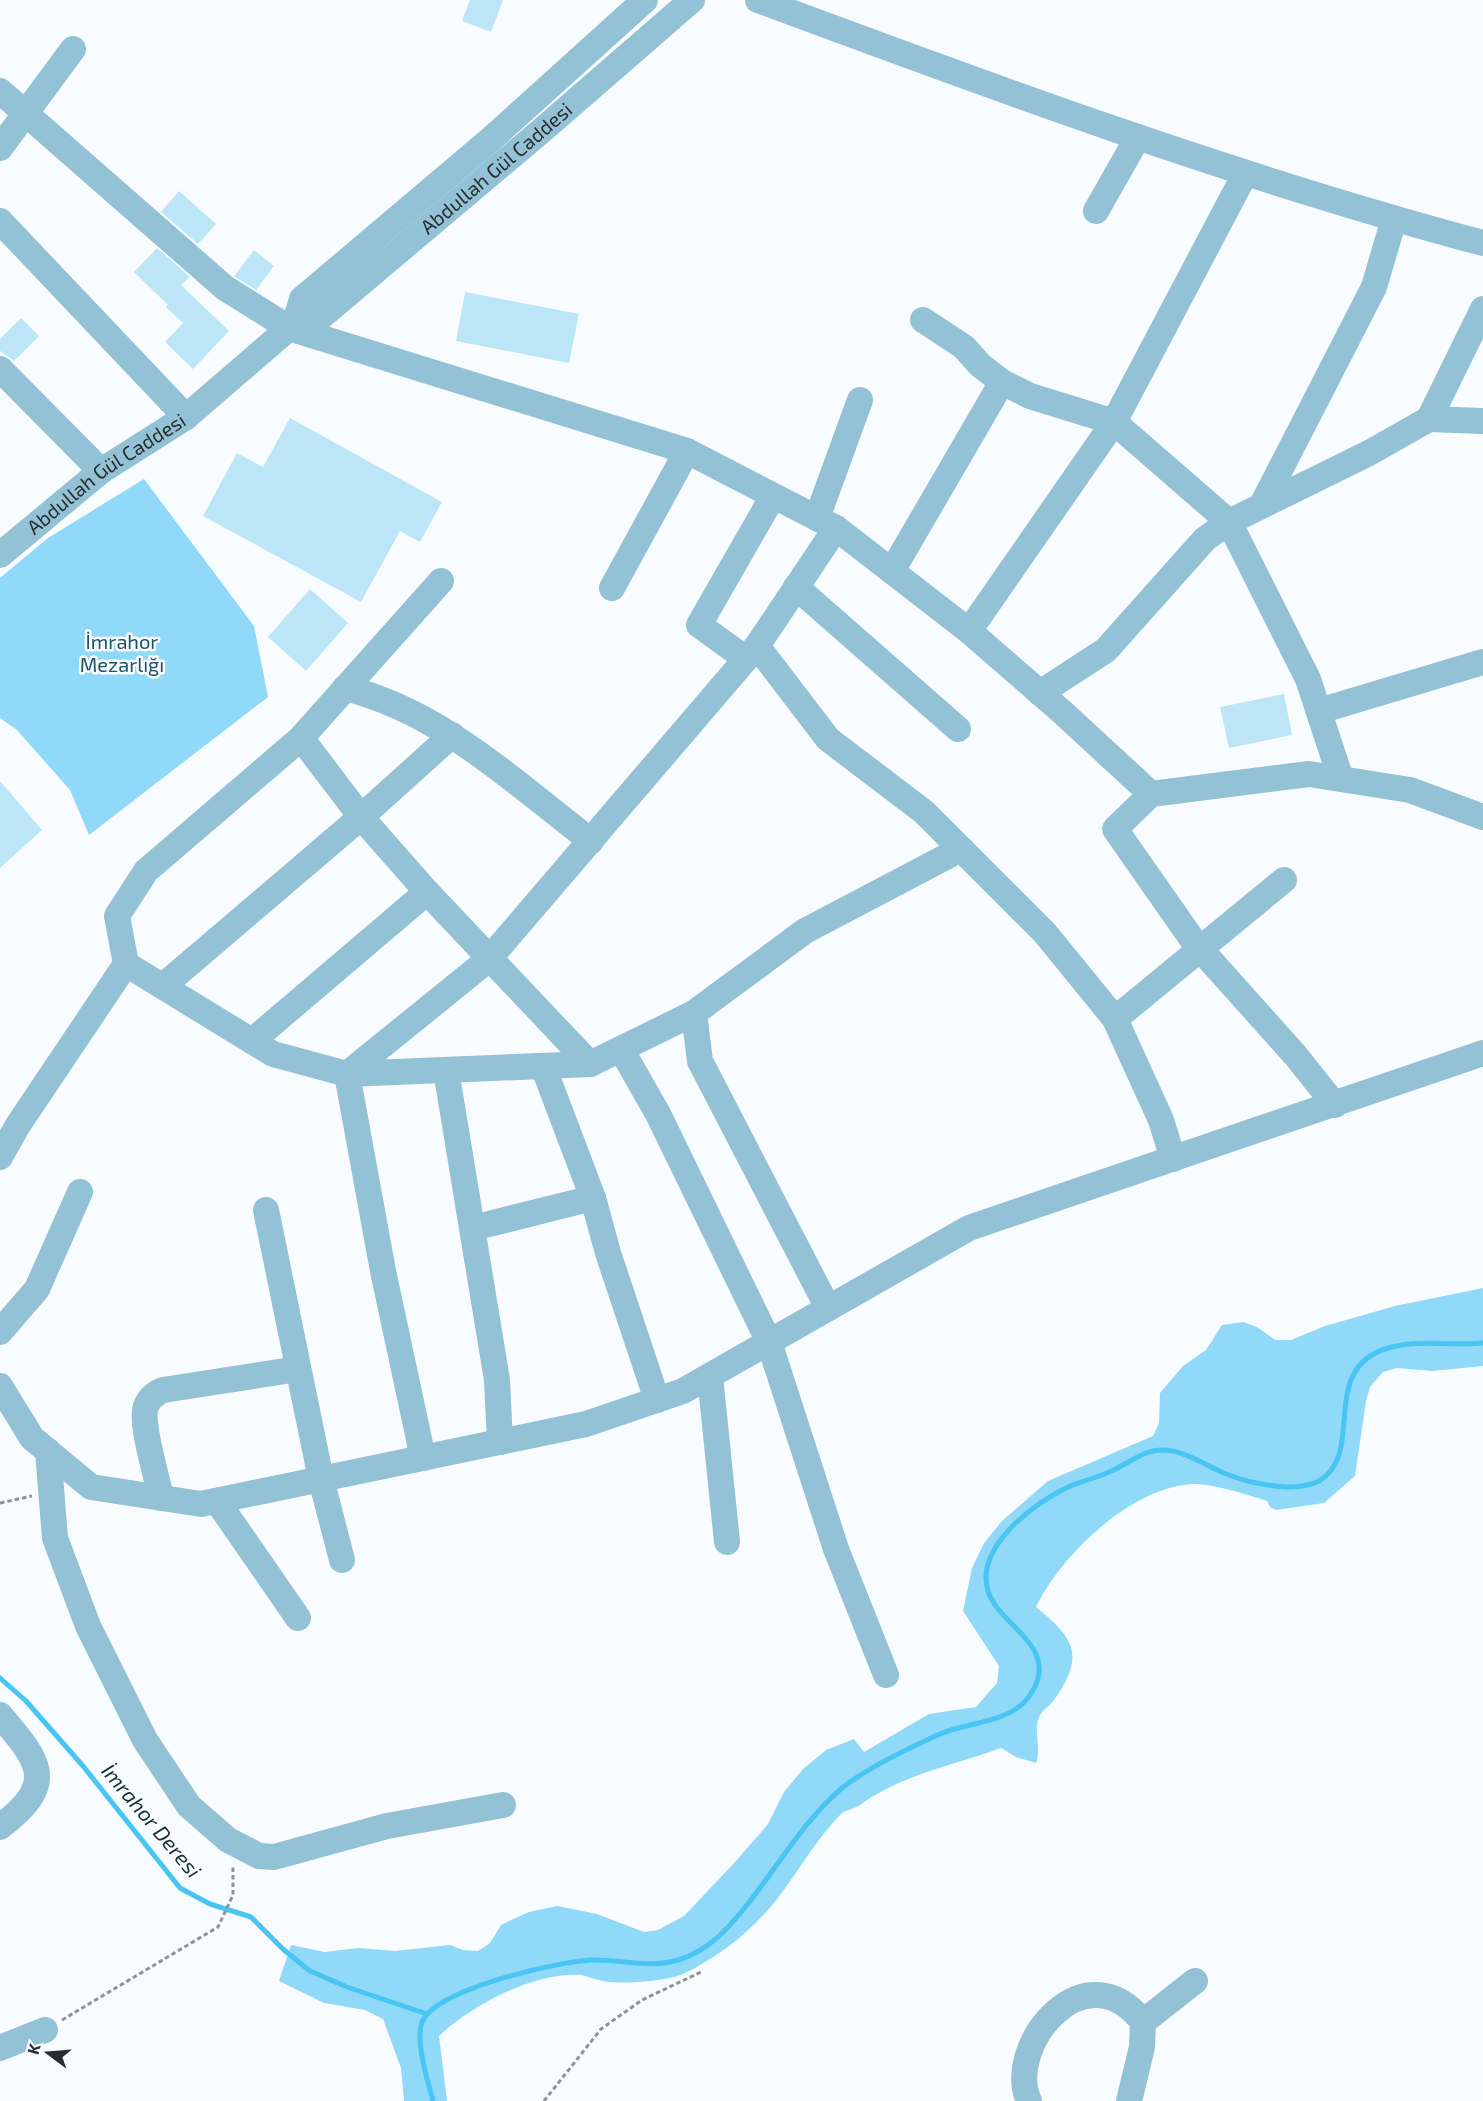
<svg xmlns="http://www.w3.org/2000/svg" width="1483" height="2101" viewBox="0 0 1483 2101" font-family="'Exo 2',sans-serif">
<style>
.green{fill:#91d9f8}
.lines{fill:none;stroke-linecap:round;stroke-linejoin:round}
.stream{stroke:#48c5f2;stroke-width:5}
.building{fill:#bce6f8}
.path{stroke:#8f9395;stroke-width:3;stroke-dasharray:4.5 3;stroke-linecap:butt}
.minor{stroke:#93c1d5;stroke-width:26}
.labels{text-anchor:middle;stroke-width:5;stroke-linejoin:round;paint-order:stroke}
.street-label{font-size:20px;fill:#2a2d2e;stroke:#f8fcff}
.park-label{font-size:20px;fill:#1f5265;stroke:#f8fcff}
.water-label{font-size:21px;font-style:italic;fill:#192e37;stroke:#f8fcff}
</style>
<rect width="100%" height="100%" fill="#f8fcff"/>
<path class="green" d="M144,479L254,626L268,697L89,835L70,790L17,730L0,718V578L48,538Z
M1483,1288V1366L1432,1371L1397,1368L1383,1372L1370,1387L1366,1401L1355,1476L1324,1503L1276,1510L1270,1507L1267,1501C1249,1495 1213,1484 1195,1484C1133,1485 1061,1555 1036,1607C1074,1638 1086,1655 1054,1700C1050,1706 1042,1710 1039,1717C1033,1732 1042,1749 1036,1763L1016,1757L1001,1748C952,1766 903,1774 860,1805C853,1810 846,1809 840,1815C819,1837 803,1863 786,1887C759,1925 725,1954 683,1974C668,1981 618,1985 603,1981C595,1980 588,1976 581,1975C535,1971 471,2006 439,2036L447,2101H404L401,2068L383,2019L365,2010L324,2003L279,1981L291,1945L325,1952L358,1948L395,1951L450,1945L463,1950L478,1951L490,1943L501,1925L507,1922L529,1912L557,1906L597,1914L644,1932L658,1930L684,1916L736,1861L768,1824L784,1792L803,1769L826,1750L854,1739L864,1752L929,1714L976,1707L997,1683L999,1666L963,1611L972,1568L984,1543L1002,1521L1048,1481L1153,1436L1159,1423L1160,1393L1183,1366L1206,1350L1222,1325L1243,1322L1257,1327L1275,1340H1291L1325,1326L1395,1306Z"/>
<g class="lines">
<path class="stream" d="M0,1678L26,1701L83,1766L180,1888L210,1904L251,1917L284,1950L310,1971L347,1987L427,2014
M433,2101C428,2082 415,2041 422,2022C436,1989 556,1962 591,1960C621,1959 649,1969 678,1960C708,1951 727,1930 746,1906C777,1868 804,1820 842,1788C866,1769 911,1747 940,1734C970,1721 1013,1724 1032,1692C1060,1646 999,1626 988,1591C975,1548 1031,1506 1064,1489C1078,1482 1094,1479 1109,1472C1121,1467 1132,1459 1144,1454C1175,1441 1198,1463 1226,1474C1246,1482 1267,1486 1288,1487C1299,1487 1309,1486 1319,1481C1367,1452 1317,1369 1388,1348C1419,1339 1451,1346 1483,1343"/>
</g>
<path class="building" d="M470,0H503L491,32L462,21Z
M179,191L216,224L198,244L161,212Z
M157,248L190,277L181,285L229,331L193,369L165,342L183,323L166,307L168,305L134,272Z
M254,250L274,266L256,290L234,276Z
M465,292L579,314L569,363L456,341Z
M21,318L39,336L14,361L0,351V339Z
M290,418L442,502L420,542L400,531L361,602L203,516L237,453L263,467Z
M310,589L348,623L306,671L268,637Z
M1284,694L1292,735L1229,748L1220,707Z
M0,781L42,830L0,868Z"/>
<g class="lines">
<path class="path" d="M0,1503L32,1496
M62,2020L218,1927L233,1895V1866
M544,2101L601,2029L642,2000L701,1972"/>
<g class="minor">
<path d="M758,0C997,89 1236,177 1483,243"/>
<path d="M0,91L225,288L289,328L687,451L836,528L969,631L1061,711L1151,794"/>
<path d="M0,148L73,49"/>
<path d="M1096,211L1138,137"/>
<path d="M0,221L186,417"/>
<path d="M923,320L964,347L980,365L1002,382L1030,396L1114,422L1229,522L1308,679L1341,779"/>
<path d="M295,323L302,299L490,140L645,0"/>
<path d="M0,369L101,471"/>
<path d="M1429,419L1483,309"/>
<path d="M1262,505L1374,287L1394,219"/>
<path d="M817,518L860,400"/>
<path id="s1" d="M0,555L101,471L186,417L295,323L317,320L540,132L692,0"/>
<path d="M892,571L1002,382"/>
<path d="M441,581L301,738L146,871L117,916L126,964L273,1054L347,1074L590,1064L694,1013L805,931L961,849"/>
<path d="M796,587L958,729"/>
<path d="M612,588L687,451"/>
<path d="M969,631L1114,422L1245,174"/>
<path d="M757,646L828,739L924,812L1045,933L1115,1019L1161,1120L1173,1159"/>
<path d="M746,659L699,625L773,496"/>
<path d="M345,688C440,711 515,783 591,841"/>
<path d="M1040,693L1106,650L1205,539L1229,522L1369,453L1429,419L1483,421"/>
<path d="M1319,711L1483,662"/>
<path d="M301,738L361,817L427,892L590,1064"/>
<path d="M163,986L361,817L452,735"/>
<path d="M694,1013L700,1061L828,1308"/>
<path d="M1115,1019L1284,880"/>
<path d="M252,1041L427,892"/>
<path d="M621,1049L658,1114L769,1342L836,1549L886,1675"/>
<path d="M543,1066L593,1198L608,1253L657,1400"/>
<path d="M446,1070L497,1380L500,1442"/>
<path d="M1335,1105L1296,1056L1194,942L1115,829L1151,794L1309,774L1410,790L1483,817"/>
<path d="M0,1157L18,1125L126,964"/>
<path d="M266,1210L321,1479L342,1560"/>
<path d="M473,1228L593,1198"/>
<path d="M0,1332L37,1289L80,1192"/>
<path d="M710,1376L727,1542"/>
<path d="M0,1386L32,1438L91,1487L201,1504L586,1424L683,1391L969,1228L1483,1053"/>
<path d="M48,1451L55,1538L88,1626L145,1740L189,1806L228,1840L259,1856L274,1857L387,1826L503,1805"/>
<path d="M423,1458L383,1271L347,1074L489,959L757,646L836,528"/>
<path d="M161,1498C157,1477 142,1429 145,1410C147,1400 154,1394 163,1390L298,1369"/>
<path d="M217,1501L298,1618"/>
<path d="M0,1715C40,1762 58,1783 0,1827"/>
<path d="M1143,2022L1195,1981"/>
<path d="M0,2048L45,2030"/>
<path d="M1029,2101C1004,2047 1084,1947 1143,2022L1142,2047L1129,2101"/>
</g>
</g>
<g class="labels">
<g class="street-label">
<text dy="7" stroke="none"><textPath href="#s1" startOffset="633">Abdullah Gül Caddesi</textPath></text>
<text dy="7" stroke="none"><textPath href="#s1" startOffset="134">Abdullah Gül Caddesi</textPath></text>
</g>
<g class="park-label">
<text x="122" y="649">İmrahor<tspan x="122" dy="23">Mezarlığı</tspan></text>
</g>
<g class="water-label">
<text transform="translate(151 1821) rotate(50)" y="7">İmrahor Deresi</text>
</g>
</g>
<g transform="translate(48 2053) rotate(286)" stroke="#f8fcff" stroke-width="4.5" paint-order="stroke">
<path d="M0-4.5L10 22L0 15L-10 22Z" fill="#2a2d2e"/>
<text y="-9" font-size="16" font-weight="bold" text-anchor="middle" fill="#2a2d2e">K</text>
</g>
</svg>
